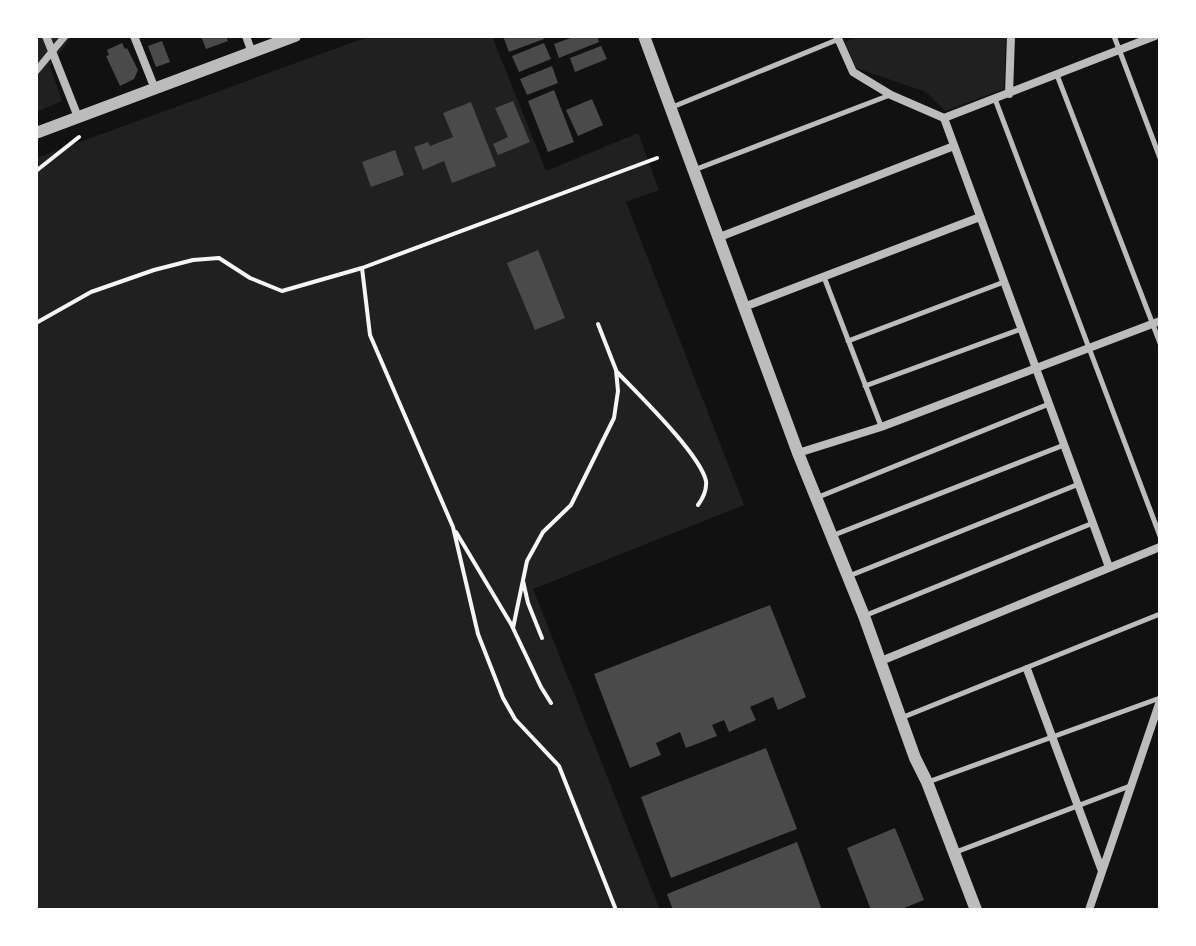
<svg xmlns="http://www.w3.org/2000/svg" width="1196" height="946" viewBox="0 0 1196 946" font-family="Overpass,sans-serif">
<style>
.green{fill:#202020}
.building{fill:#4a4a4a}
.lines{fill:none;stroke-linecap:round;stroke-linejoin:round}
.path{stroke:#f5f5f5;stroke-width:4}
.service{stroke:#bcbcbc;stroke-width:5}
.pedestrian{stroke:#bcbcbc;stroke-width:7}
.minor{stroke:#bcbcbc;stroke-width:8}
.tertiary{stroke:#bcbcbc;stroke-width:12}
</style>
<rect width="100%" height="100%" fill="#111"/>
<path class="green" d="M36,36H72L50,66L62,101L36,112Z
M370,36H492L546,171L638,133L659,190L626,202L744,505L533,589L660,910H36V158Z
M861,36H1006L1004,89L945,111L926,92L856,68L845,42Z"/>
<path class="building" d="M201,36H226L228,41L206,49Z
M503,36H543L544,39L509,52Z
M576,36H597L599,42L559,58L554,44Z
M162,41L170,62L156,67L148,46Z
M122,43L125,49L127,48L138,70L134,79L120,86L106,56L109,55L107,50Z
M544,43L551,59L519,72L512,56Z
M601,46L607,59L575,72L570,58Z
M552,66L558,83L527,95L520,79Z
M554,90L574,142L548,152L528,101Z
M592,99L603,125L578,136L566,110Z
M513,101L530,142L498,155L493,144L508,137L495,108Z
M471,102L496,166L452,183L444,161L423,170L414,147L428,142L430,146L453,137L443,113Z
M395,150L404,175L371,187L362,162Z
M538,250L565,318L535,330L507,263Z
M770,605L806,697L778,710L773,697L750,707L756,720L729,732L724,720L712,725L717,736L686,748L680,732L656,743L661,755L630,768L594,674Z
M766,748L797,829L671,878L641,797Z
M895,828L924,900L899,910H871L847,848Z
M797,842L822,910H673L667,894Z"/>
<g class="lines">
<path class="path" d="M36,171L79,137
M362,268L370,335L453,527L478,634L503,698L515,719L559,766L616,910
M36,323L91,292L154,270L193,260L219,258L250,278L282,291L362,268L657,158
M617,372C638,394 700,454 706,481C707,490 703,498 698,505
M456,532L511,624L541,687L551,703
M523,581L528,603L542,638
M513,628L527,561L543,532L571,505L614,418L618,391L616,370L598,324"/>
<path class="service" d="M1114,36L1160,158
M1057,75L1160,343
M995,99L1160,536
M670,108L839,39
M694,170L890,95
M824,277L881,426
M848,341L1004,282
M865,386L1021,329
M816,498L1049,404
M834,535L1064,445
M849,576L1079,484
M864,616L1093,523
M901,718L1160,614
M928,782L1160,698
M956,852L1130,786"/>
<path class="pedestrian" d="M36,71L65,36"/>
<path class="minor" d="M46,36L78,117
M134,36L155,89
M246,36L252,53
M837,36L853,72L891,95L944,118L1109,567
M1009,94L1011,36
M944,118L1155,36
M717,238L954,146
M744,307L980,217
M798,453L881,427L1160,321
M881,661L1160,547
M1027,669L1102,871
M1089,910L1160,701"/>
<path class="tertiary" d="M644,36L798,453L864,616L915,758L927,782L976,910
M36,133L295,36"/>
</g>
<rect width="1196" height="946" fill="none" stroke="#ffffff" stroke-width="76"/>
</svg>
